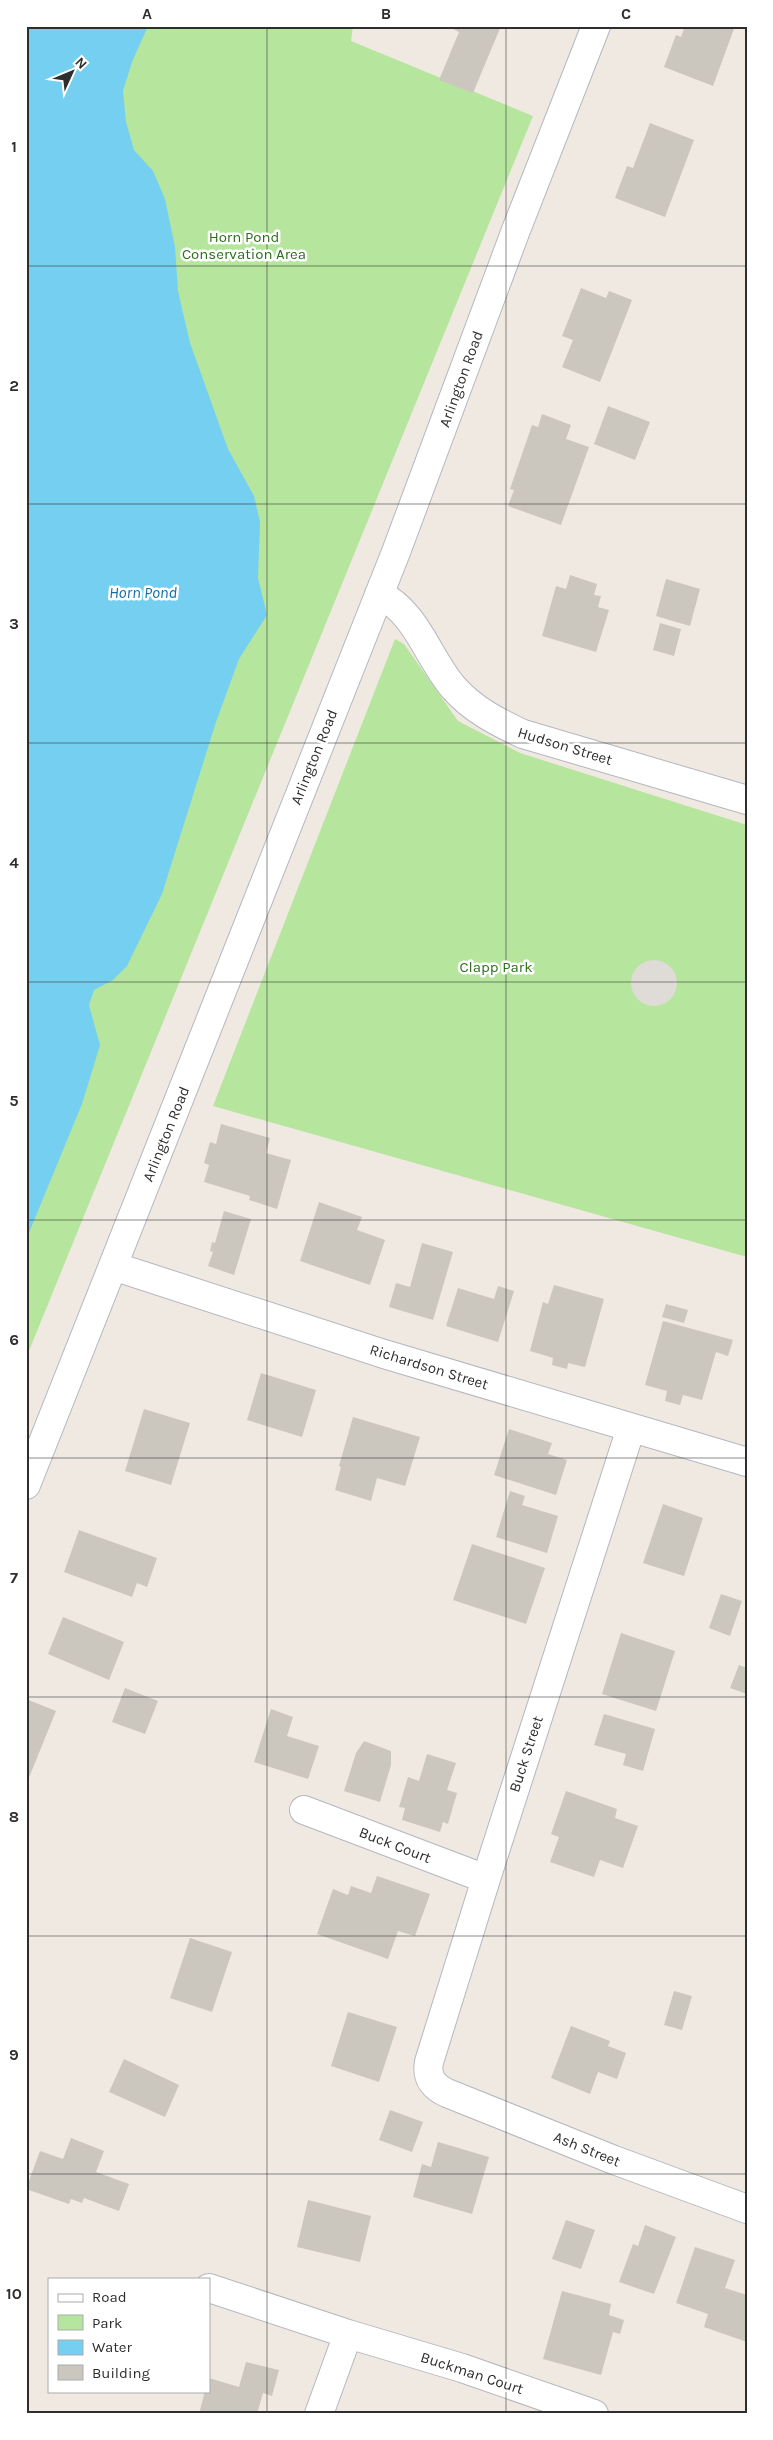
<svg xmlns="http://www.w3.org/2000/svg" width="773" height="2440" viewBox="0 0 773 2440" font-family="Karla,sans-serif">
<style>
.green{fill:#b6e59e}
.plaza{fill:#dfdcd8}
.water{fill:#75cff0}
.building{fill:#cbc7bf}
.lines{fill:none;stroke-linecap:round;stroke-linejoin:round}
.minor-casing{stroke:#b4b7c1;stroke-width:30}
.minor{stroke:#fff;stroke-width:28}
.grid{fill:none;stroke:#2e2e2e;stroke-width:1;stroke-opacity:0.55}
.labels{text-anchor:middle;stroke-width:5;stroke-linejoin:round;paint-order:stroke}
.park-label{font-size:15px;fill:#2c6e1b;stroke:#fff}
.street-label{font-size:15px;fill:#2e2e2e;stroke:#fff}
.water-label{font-size:16px;font-style:italic;fill:#0d6fa3;stroke:#fff}
.neatline{fill:none;stroke:#2e2e2e;stroke-width:2}
.grid-label{font-size:16px;text-anchor:middle;font-weight:bold;fill:#2e2e2e}
</style>
<rect width="100%" height="100%" fill="#efe9e1"/>
<path class="green" d="M26,26H353L351,41L533,116L26,1358Z
M395,639L404,644L458,721L520,753L747,825V1257L213,1106Z"/>
<path class="plaza" d="M631 983a23 23 0 1 1 46 0a23 23 0 1 1-46 0Z"/>
<path class="water" d="M26,26H148L132,62L123,91L126,122L134,150L153,171L165,199L175,247L178,291L190,343L228,449L254,496L260,522L258,578L267,615L239,659L216,722L162,894L127,966L113,980L94,990L89,1005L100,1045L82,1104L26,1240Z"/>
<path class="building" d="M447,26H501L473,93L439,80L459,32Z
M685,26H735L713,86L664,67L676,35L681,37Z
M650,123L694,140L665,217L615,198L627,166L633,168Z
M581,288L606,298L609,291L632,300L600,382L562,367L573,340L562,336Z
M608,406L650,422L635,460L594,444Z
M542,414L571,425L566,439L589,447L561,525L508,506L514,490L510,489L532,425L538,427Z
M570,575L597,584L594,595L601,596L598,607L609,610L596,652L542,636L556,586L566,589Z
M666,579L700,589L690,626L656,616Z
M660,623L681,629L674,656L653,650Z
M221,1124L270,1138L266,1153L291,1160L277,1209L249,1200L250,1196L204,1182L209,1165L204,1163L210,1142L216,1144Z
M319,1202L362,1217L357,1230L385,1240L370,1285L300,1261Z
M224,1211L251,1219L234,1275L208,1266L213,1252L210,1251L212,1242L215,1243Z
M422,1243L453,1252L433,1320L389,1307L396,1283L410,1287Z
M554,1285L604,1299L585,1367L568,1363L567,1369L552,1365L553,1358L530,1351L543,1302L548,1304Z
M498,1286L514,1291L498,1342L446,1326L458,1288L494,1299Z
M666,1304L688,1310L684,1323L662,1317Z
M663,1321L733,1340L728,1356L716,1352L702,1400L683,1395L680,1405L665,1401L667,1391L645,1385Z
M261,1373L316,1390L302,1437L247,1420Z
M144,1409L190,1423L171,1485L125,1471Z
M353,1417L420,1437L405,1486L377,1478L371,1501L335,1490L341,1467L339,1466Z
M509,1429L552,1443L548,1454L567,1460L556,1495L494,1475Z
M510,1491L525,1496L522,1505L558,1516L547,1553L496,1537Z
M663,1504L703,1518L684,1576L643,1563Z
M79,1530L157,1558L147,1587L137,1583L132,1597L64,1572Z
M472,1544L545,1568L526,1624L453,1600Z
M721,1594L742,1601L730,1636L709,1628Z
M63,1617L124,1642L109,1680L48,1654Z
M621,1633L675,1651L656,1711L602,1694Z
M739,1665L747,1668V1694L730,1688Z
M125,1688L158,1701L145,1734L112,1722Z
M26,1699L56,1711L26,1785Z
M271,1709L293,1717L287,1736L319,1746L308,1779L254,1762Z
M604,1714L655,1729L643,1771L623,1765L626,1754L594,1745Z
M364,1741L391,1751V1765L380,1802L344,1791L356,1753Z
M427,1754L456,1763L447,1790L457,1793L448,1824L443,1822L440,1832L402,1820L405,1808L399,1807L408,1777L419,1781Z
M566,1791L617,1809L615,1818L638,1826L623,1868L600,1860L594,1877L550,1862L559,1837L551,1834Z
M377,1876L430,1894L415,1936L398,1931L388,1959L317,1934L333,1889L348,1895L351,1886L371,1893Z
M190,1938L232,1952L212,2012L170,1998Z
M674,1991L692,1996L682,2030L664,2025Z
M348,2012L397,2027L379,2082L331,2066Z
M571,2026L610,2041L608,2046L626,2053L617,2079L598,2072L590,2094L551,2078Z
M124,2059L179,2085L165,2117L109,2092Z
M390,2110L423,2122L412,2152L379,2140Z
M71,2138L104,2151L96,2172L129,2184L119,2211L84,2198L82,2203L71,2199L69,2204L26,2189L40,2151L63,2159Z
M438,2142L489,2157L472,2214L413,2197L422,2164L431,2167Z
M308,2200L371,2216L360,2262L297,2247Z
M566,2220L595,2230L581,2269L552,2259Z
M645,2225L676,2237L654,2294L619,2282L633,2244L638,2246Z
M695,2247L735,2260L725,2288L747,2295V2342L704,2327L708,2314L676,2303Z
M562,2291L611,2304L609,2315L624,2320L620,2334L613,2332L601,2375L543,2359Z
M246,2362L279,2370L272,2396L263,2393L257,2414H199L205,2391H209V2378L239,2387Z"/>
<g class="lines">
<defs>
<path id="minor" d="M379,594C417,613 427,656 453,687C472,709 497,722 523,734L747,800
M113,1266L384,1354L747,1462
M631,1428L486,1879L429,2062C426,2078 434,2087 447,2093L614,2160L747,2209
M26,1485L396,552L516,230L596,26
M304,1810L486,1879
M209,2288L348,2334
M319,2414L348,2334L462,2368L594,2414"/>
</defs>
<use href="#minor" class="minor-casing"/>
<use href="#minor" class="minor"/>
</g>
<path class="grid" d="M267,26V2414M506,26V2414M26,266H747M26,504H747M26,743H747M26,982H747M26,1220H747M26,1458H747M26,1697H747M26,1936H747M26,2174H747"/>
<g class="labels">
<g class="park-label">
<text x="244" y="242">Horn Pond<tspan x="244" dy="17">Conservation Area</tspan></text>
<text x="496" y="972">Clapp Park</text>
</g>
<g class="street-label">
<text transform="translate(461 379) rotate(-70)" y="5">Arlington Road</text>
<text transform="translate(565 746) rotate(17)" y="5">Hudson Street</text>
<text transform="translate(314 757) rotate(-68)" y="5">Arlington Road</text>
<text transform="translate(166 1134) rotate(-68)" y="5">Arlington Road</text>
<text transform="translate(429 1367) rotate(17)" y="5">Richardson Street</text>
<text transform="translate(526 1754) rotate(-72)" y="5">Buck Street</text>
<text transform="translate(395 1845) rotate(21)" y="5">Buck Court</text>
<text transform="translate(587 2149) rotate(22)" y="5">Ash Street</text>
<text transform="translate(472 2373) rotate(18)" y="5">Buckman Court</text>
</g>
<g class="water-label">
<text x="143" y="598">Horn Pond</text>
</g>
</g>
<rect width="773" height="2440" fill="none" stroke="#ffffff" stroke-width="55"/>
<rect x="48" y="2278" width="162" height="115" fill="#ffffff" stroke="#ababab"/>
<rect x="58" y="2294" width="25" height="8" fill="#ffffff" stroke="#ababab"/>
<text x="92" y="2302" font-size="15" fill="#2e2e2e">Road</text>
<rect x="58" y="2315" width="25" height="15" fill="#b6e59e" stroke="#ababab"/>
<text x="92" y="2328" font-size="15" fill="#2e2e2e">Park</text>
<rect x="58" y="2340" width="25" height="15" fill="#75cff0" stroke="#ababab"/>
<text x="92" y="2352" font-size="15" fill="#2e2e2e">Water</text>
<rect x="58" y="2365" width="25" height="15" fill="#cbc7bf" stroke="#ababab"/>
<text x="92" y="2378" font-size="15" fill="#2e2e2e">Building</text>
<g transform="translate(72 72) rotate(46)" stroke="#ffffff" stroke-width="4" paint-order="stroke">
<path d="M0-4L9 19L0 12L-9 19Z" fill="#2e2e2e"/>
<text y="-8" font-size="14" font-weight="bold" text-anchor="middle" fill="#2e2e2e">N</text>
</g>
<rect x="28" y="28" width="718" height="2384" class="neatline"/>
<g class="grid-label">
<text x="147" y="19">A</text>
<text x="386" y="19">B</text>
<text x="626" y="19">C</text>
<text x="14" y="152">1</text>
<text x="14" y="391">2</text>
<text x="14" y="629">3</text>
<text x="14" y="868">4</text>
<text x="14" y="1106">5</text>
<text x="14" y="1345">6</text>
<text x="14" y="1583">7</text>
<text x="14" y="1822">8</text>
<text x="14" y="2060">9</text>
<text x="14" y="2299">10</text>
</g>
</svg>
